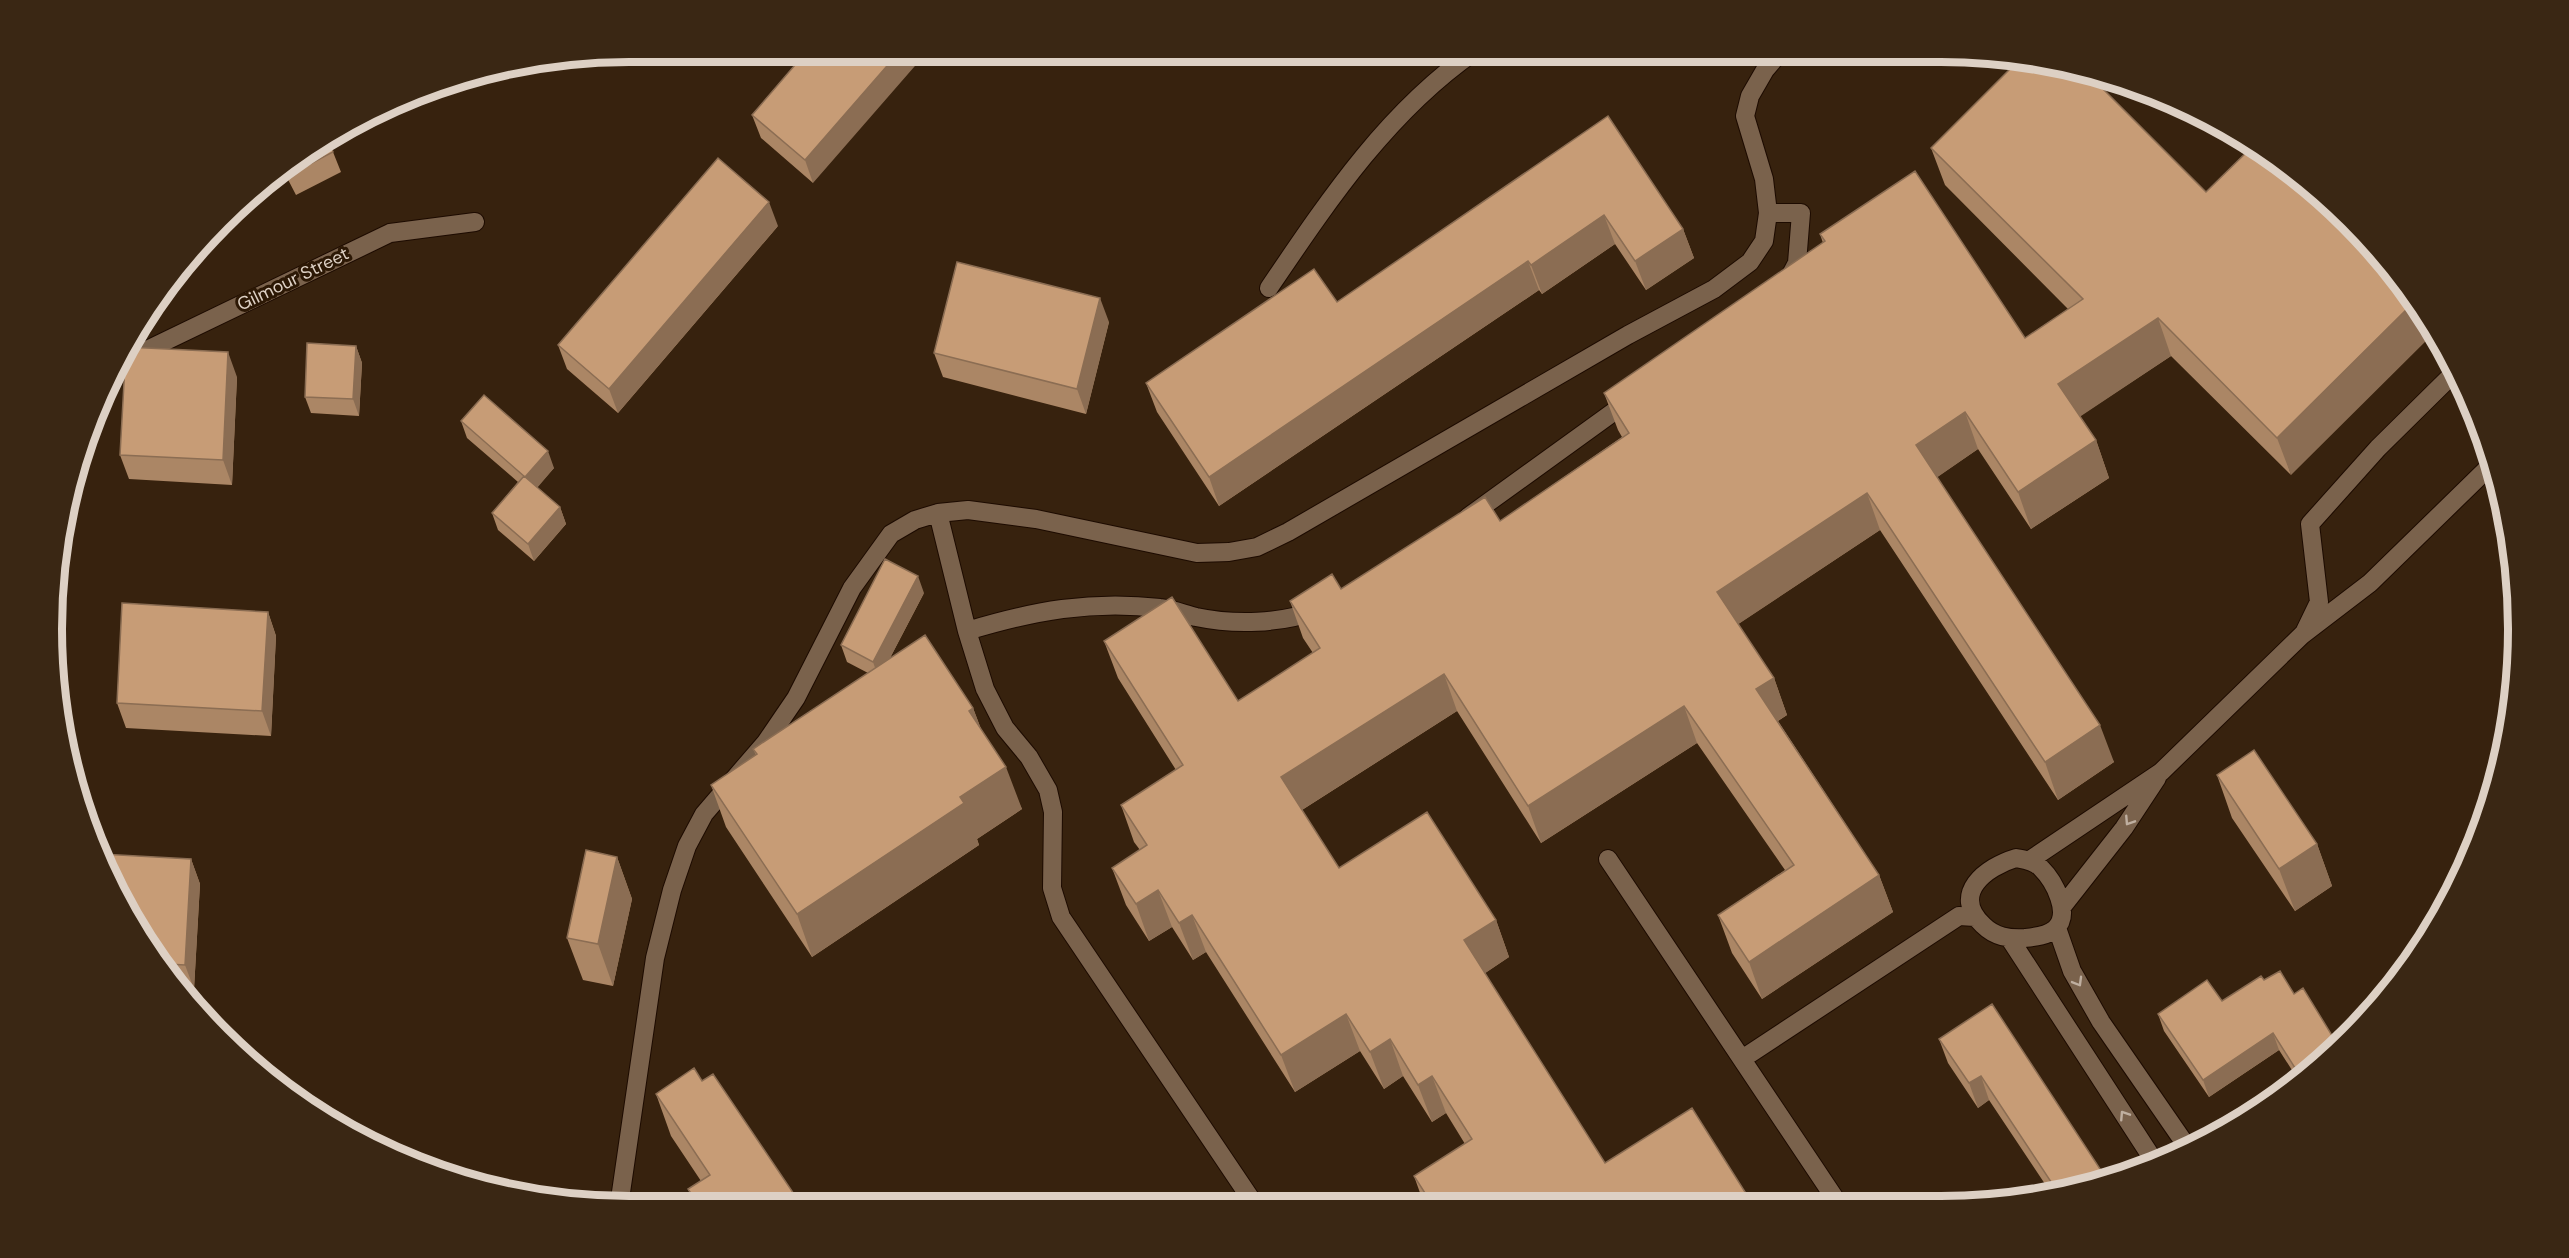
<svg xmlns="http://www.w3.org/2000/svg" width="2569" height="1258" viewBox="0 0 2569 1258" font-family="'DM Sans',sans-serif">
<style>
.lines{fill:none;stroke-linecap:round;stroke-linejoin:round}
.lane-casing{stroke:#1d0b00;stroke-width:20}
.street-casing{stroke:#1d0b00;stroke-width:20}
.lane{stroke:#7a624c;stroke-width:18}
.street{stroke:#7a624c;stroke-width:18}
.wall{fill:#ab8665}
.shaded-wall{fill:#8b6d53}
.building{fill:#c79c76;stroke:#8b6d53;stroke-width:1.5}
.oneway{stroke:#bfafa0}
.labels{text-anchor:middle;stroke-width:6;stroke-linejoin:round;paint-order:stroke}
.street-label{font-size:18px;fill:#ddd0c4;stroke:#2c1805}
.rim{fill:none;stroke:#ddd0c4;stroke-width:8}
</style>
<rect width="100%" height="100%" fill="#37220e"/>
<g class="lines">
<defs>
<path id="lane" d="M1768,213H1801L1797,263L1788,280
M1269,288C1328,201 1387,112 1475,51
M938,513L967,631L985,689L1005,728L1029,757L1048,790L1053,812L1052,888L1061,917L1255,1205
M1468,517L1630,400
M967,631C1033,611 1091,600 1160,608C1172,609 1184,614 1196,617C1234,625 1281,624 1317,610
M2305,631L2319,602L2310,524L2378,448L2455,372
M2016,858C2026,860 2035,861 2041,868C2054,881 2072,914 2055,929C2047,936 2035,937 2025,938C2009,939 1995,937 1983,925C1950,894 1986,867 2016,858Z
M1608,859L1838,1203
M2030,860L2161,772L2302,635L2370,583L2491,465
M2062,907L2124,828L2157,778
M2057,928L2072,971L2101,1022L2188,1148
M2010,939L2156,1164
M1742,1059L1959,916L1975,917
M619,1206L655,958L672,890L687,846L704,814L766,742L796,698L852,588L891,534L915,520L938,513L968,510L1036,519L1197,553L1229,552L1257,547L1288,532L1628,335L1714,289L1750,262L1764,241L1768,213L1764,179L1745,116L1750,96L1765,70L1781,51"/>
<path id="street" d="M120,363L390,233L475,222"/>
</defs>
<use href="#lane" class="lane-casing"/>
<use href="#street" class="street-casing"/>
<use href="#lane" class="lane"/>
<use href="#street" class="street"/>
</g>
<path class="wall" d="M807,51L813,183L761,138L752,115Z
M1608,116L1683,229L1694,258L1646,290L1615,244L1542,294L1539,290L1219,506L1157,412L1146,383L1337,302Z
M329,143L333,152L341,172L296,195L282,168Z
M1931,148L2206,192L2291,475L2171,356L2080,416L2096,440L2109,478L2031,529L1978,449L1937,477L2114,762L2058,800L1880,530L1738,624L1774,678L1787,715L1778,721L1879,875L1893,912L1762,999L1732,953L1718,915L1785,870L1697,743L1541,843L1457,711L1302,810L1339,868L1496,920L1509,957L1485,973L1605,1163L1752,1203L1424,1204L1414,1176L1465,1144L1446,1113L1432,1122L1403,1076L1384,1089L1360,1051L1295,1092L1206,952L1193,960L1172,927L1149,941L1126,905L1112,868L1140,850L1134,842L1121,805L1176,770L1118,678L1104,641L1238,701L1313,653L1303,638L1290,601L1341,589L1500,521L1622,437L1618,430L1604,393L1823,243L1820,234L2025,338L2068,309L1945,185Z
M778,226L618,413L567,369L558,345Z
M1109,322L1086,414L943,377L934,353Z
M356,346L362,363L359,416L311,413L305,397Z
M237,377L232,485L129,479L120,455Z
M461,421L554,468L537,487L560,507L566,524L534,561L498,530L492,513L518,482L467,438Z
M71,491L70,513L64,512Z
M924,593L890,658L973,708L981,729L1022,809L977,839L979,845L812,957L726,827L711,785L756,755L753,749L868,673L847,662L841,645Z
M268,612L276,636L271,736L126,728L117,703Z
M2217,775L2317,844L2332,886L2295,911L2232,818Z
M617,857L632,899L613,986L583,980L567,938Z
M191,859L200,884L194,989H185L111,885Z
M2264,980L2294,994L2337,1043L2299,1081L2279,1050L2209,1097L2164,1031L2158,1014L2222,1001Z
M1939,1039L2106,1178L2051,1193L1989,1100L1978,1108L1948,1063Z
M702,1081L802,1206L695,1207L688,1189L701,1181L671,1136L656,1094Z"/>
<path class="shaded-wall" d="M900,51H928L813,183L805,160Z
M769,202L778,226L618,413L609,389Z
M1604,215L1615,244L1542,294L1531,265Z
M1683,229L1694,258L1646,290L1635,261Z
M1528,261L1539,290L1219,506L1209,477Z
M1100,298L1109,322L1086,414L1077,389Z
M2415,301L2421,308L2434,333L2291,475L2277,438Z
M2158,318L2171,356L2072,422L2058,384Z
M356,346L362,363L359,416L353,399Z
M228,352L237,377L232,485L223,460Z
M1965,412L1978,449L1929,483L1916,445Z
M2096,440L2109,478L2031,529L2018,492Z
M548,451L554,468L532,494L525,477Z
M71,491L70,513L67,503Z
M1867,493L1880,530L1731,629L1717,592Z
M560,507L566,524L534,561L528,544Z
M918,576L924,593L879,679L873,662Z
M268,612L276,636L271,736L262,711Z
M1444,674L1457,711L1294,815L1281,777Z
M1774,678L1787,715L1770,726L1756,689Z
M1684,706L1697,743L1541,843L1528,806Z
M973,708L989,750L969,711Z
M2100,725L2114,762L2058,800L2045,762Z
M68,744L76,766V770Z
M1006,767L1022,809L977,839L979,845L812,957L797,914L960,797Z
M2317,844L2332,886L2295,911L2279,869Z
M617,857L632,899L613,986L598,944Z
M191,859L200,884L194,989L185,965Z
M1879,875L1893,912L1762,999L1749,962Z
M1158,890L1172,927L1149,941L1136,904Z
M1192,915L1206,952L1193,960L1179,923Z
M1496,920L1509,957L1478,978L1464,940Z
M1346,1014L1360,1051L1295,1092L1281,1055Z
M2273,1033L2279,1050L2209,1097L2203,1080Z
M1390,1039L1403,1076L1384,1089L1370,1052Z
M2336,1042L2337,1043L2299,1080L2295,1068Z
M1432,1076L1446,1113L1432,1122L1418,1085Z
M1981,1076L1989,1100L1978,1108L1969,1083Z"/>
<path class="building" d="M807,51H900L805,160L752,115Z
M2020,59L2053,62L2087,73L2206,192L2254,145L2261,149L2349,221L2415,301L2277,438L2158,318L2058,384L2096,440L2018,492L1965,412L1916,445L2100,725L2045,762L1867,493L1717,592L1774,678L1756,689L1879,875L1749,962L1718,915L1794,865L1684,706L1528,806L1444,674L1281,777L1339,868L1427,812L1496,920L1464,940L1605,1163L1692,1108L1752,1203L1432,1204L1414,1176L1472,1139L1432,1076L1418,1085L1390,1039L1370,1052L1346,1014L1281,1055L1192,915L1179,923L1158,890L1136,904L1112,868L1147,845L1121,805L1183,765L1104,641L1172,597L1238,701L1320,648L1290,601L1332,574L1341,589L1485,497L1500,521L1629,433L1604,393L1825,241L1820,234L1915,171L2025,338L2083,299L1931,148Z
M1608,116L1683,229L1635,261L1604,215L1531,265L1528,261L1209,477L1146,383L1314,269L1337,302Z
M329,143L333,152L289,175L284,167Z
M718,158L769,202L609,389L558,345Z
M957,262L1100,298L1077,389L934,353Z
M307,343L356,346L353,399L305,397Z
M126,347L228,352L223,460L120,455Z
M484,395L548,451L525,477L461,421Z
M524,476L560,507L528,544L492,513Z
M885,559L918,576L873,662L841,645Z
M122,603L268,612L262,711L117,703Z
M925,635L973,708L969,711L1006,767L960,797L964,803L797,914L711,785L757,754L753,749Z
M2254,750L2317,844L2279,869L2217,775Z
M586,850L617,857L598,944L567,938Z
M101,854L191,859L185,965L167,964L111,885Z
M2280,971L2294,994L2303,988L2336,1042L2295,1068L2273,1033L2203,1080L2158,1014L2207,980L2222,1001L2261,976L2264,980Z
M1992,1004L2106,1178L2057,1191L1981,1076L1969,1083L1939,1039Z
M694,1068L702,1081L713,1074L802,1206L700,1207L688,1189L710,1175L656,1094Z
M878,1195L886,1206H862Z"/>
<defs><path id="oneway-chevron" d="M-2-3.5L2.5 0L-2 3.5" fill="none" stroke-width="1.6" stroke-linecap="round" stroke-linejoin="round" transform="scale(1.5)"/></defs>
<g class="oneway">
<use href="#oneway-chevron" transform="translate(2129 821) rotate(123)"/>
<use href="#oneway-chevron" transform="translate(2078 982) rotate(60)"/>
<use href="#oneway-chevron" transform="translate(2124 1115) rotate(-123)"/>
</g>
<g class="labels">
<g class="street-label">
<text transform="translate(293 279) rotate(-26)" y="6">Gilmour Street</text>
</g>
</g>
<path d="M0 0H2569V1258H0ZM629 62H1941A567 567 0 0 1 2508 629V629A567 567 0 0 1 1941 1196H629A567 567 0 0 1 62 629V629A567 567 0 0 1 629 62Z" fill="#3a2714" fill-rule="evenodd"/>
<path class="rim" d="M629 62H1941A567 567 0 0 1 2508 629V629A567 567 0 0 1 1941 1196H629A567 567 0 0 1 62 629V629A567 567 0 0 1 629 62Z"/>
</svg>
